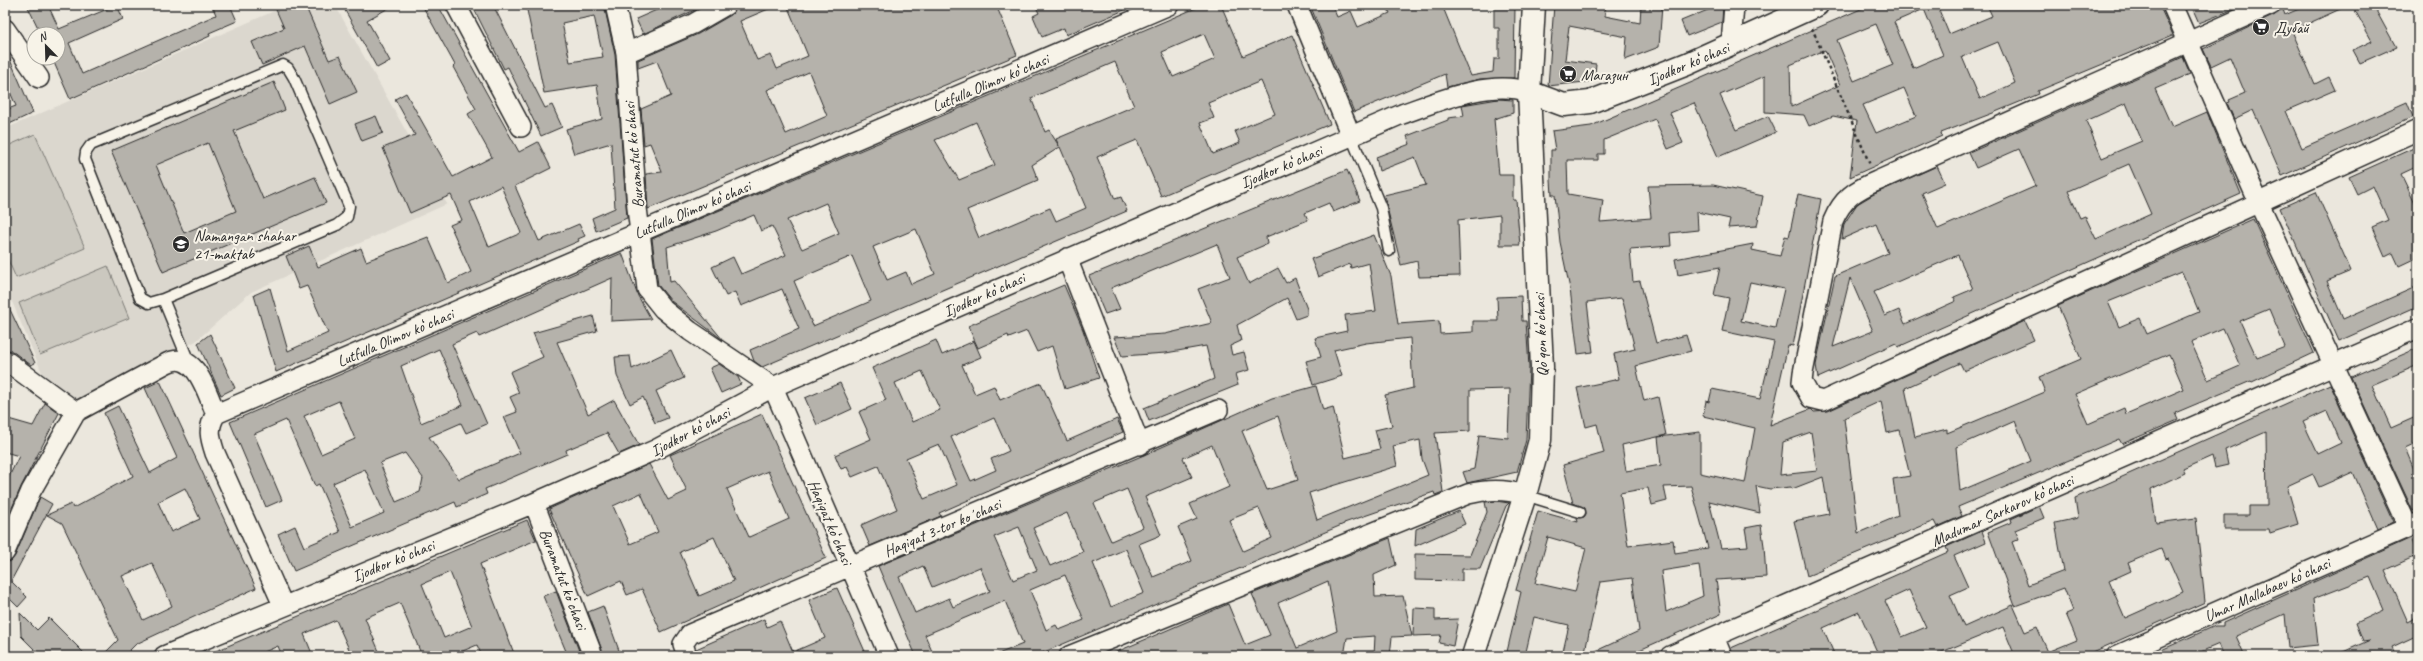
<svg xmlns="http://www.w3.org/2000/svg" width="2423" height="661" viewBox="0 0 2423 661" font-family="Caveat,sans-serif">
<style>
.built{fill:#dbd7ce}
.green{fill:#cbc8bf;stroke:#7b7a75}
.building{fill:#b5b2ab;stroke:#2b2b2b;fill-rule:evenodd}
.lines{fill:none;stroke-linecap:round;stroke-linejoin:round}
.lane-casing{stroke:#2b2b2b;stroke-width:13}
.street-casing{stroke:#2b2b2b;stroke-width:22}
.secondary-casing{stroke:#2b2b2b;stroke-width:25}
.path{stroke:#2b2b2b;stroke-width:2.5;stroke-dasharray:3 3;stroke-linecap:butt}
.lane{stroke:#f7f3e8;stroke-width:10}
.street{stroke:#f7f3e8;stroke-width:19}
.secondary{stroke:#f7f3e8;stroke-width:22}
.labels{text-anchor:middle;stroke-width:4;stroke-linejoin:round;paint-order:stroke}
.poi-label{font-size:16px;fill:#2b2b2b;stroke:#f7f3e8;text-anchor:start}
.street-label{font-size:16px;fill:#2b2b2b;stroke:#f7f3e8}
</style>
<rect width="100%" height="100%" fill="#ebe7dd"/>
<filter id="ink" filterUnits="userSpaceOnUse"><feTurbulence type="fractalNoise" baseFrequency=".025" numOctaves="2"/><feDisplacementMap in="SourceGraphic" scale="8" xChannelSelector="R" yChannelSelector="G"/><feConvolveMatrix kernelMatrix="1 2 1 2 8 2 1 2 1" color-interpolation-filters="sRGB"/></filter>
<g filter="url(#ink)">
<path class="built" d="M288,5H335L447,204L251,292L196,341L77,403L43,375L5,285V129Z"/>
<path class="green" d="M35,134L85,248L16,278L5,253V147Z
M108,266L129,318L40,355L19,303Z"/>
<path class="building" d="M27,5H48L59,29L117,5L123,19L69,43L82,74L216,15L212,5H230L237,21L209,33L210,36L70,99L52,58H58V34H41Z
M274,5H305L329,60L340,56L357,92L330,104L305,46L262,65L252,42L284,28Z
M342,5H394L367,20L390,61L377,68Z
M422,5H438L519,152L538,142L551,168L515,186L539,241L579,224L585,236L578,239L579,241L276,372L254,295L270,288L288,351L328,333L307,286L299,289L286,256L309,246L318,267L361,248L366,261L428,237L448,283L471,272L450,225L462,220L451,195L410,213L383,148L415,135L395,99L406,93L453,177L492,157L468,114L476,109L453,67L455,65ZM501,186L521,233L489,247L470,202Z
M472,5H493L545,108L552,105L562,127L541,136L508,67L504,69Z
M526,5H604L615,55L627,218L596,231L592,218L615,208L611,143L574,154L566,129L602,119L597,85L544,93ZM594,16L603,57L570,62L562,23Z
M668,5H697L699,8L643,34L636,19Z
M740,5H778L740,21L757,60L771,55L777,69L808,56L787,5H996L1017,55L648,209L646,174L662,172L650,143L644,145L641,109L671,96L657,61L638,68V60L698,34L731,15ZM809,72L827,116L786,134L767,90Z
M1035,5H1136L1066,35L1064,28L1042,37L1033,16L1039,13Z
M1203,5H1221L1243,56L1292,35L1330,124L1161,196L1137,140L1097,157L1115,199L1121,197L1127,211L762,367L754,361L750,350L799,329L782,289L741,306L735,292L726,296L712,267L733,257L741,274L786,255L772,226L761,231L754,215L716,231L667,247L670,282L674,281L723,340L671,301L658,285L652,239ZM1204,34L1215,59L1173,77L1162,52ZM1115,62L1134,106L1056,139L1059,146L1049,130L1045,132L1031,98ZM1261,81L1275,114L1235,131L1240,143L1213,154L1200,123L1214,118L1208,103ZM976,122L995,165L959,180L935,140ZM1060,147L1086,208L1056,221L1050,208L979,238L967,210L1038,180L1032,165ZM826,203L839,233L802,249L787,220ZM916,229L935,274L911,284L906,272L887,280L873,247ZM852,256L871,301L813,326L794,281Z
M1310,5H1332L1337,17L1351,11L1358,27L1390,13L1386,5H1442L1471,76L1493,72L1494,59H1499V28H1494V5H1515L1514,78L1480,79L1447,87L1445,74L1354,112Z
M1554,5H1606L1605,16L1640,23L1641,5H1662L1659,47L1625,60L1627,37L1569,26L1565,60L1596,64L1594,81L1548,86Z
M1720,5H1723L1722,22L1687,36L1681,21Z
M1870,5H1937L1949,34L1992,16L1987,5H2159L2173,35L2038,91L2039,94L1993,113L1941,133L1942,136L1850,177L1857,121L1833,116L1809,126L1804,115L1765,112V76L1720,95L1736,130L1768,116L1776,132L1718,157L1694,103L1670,113L1683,143L1668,149L1655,119L1604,140V154H1598V160H1567L1568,194L1603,200L1600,222L1651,218L1648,186L1713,185L1763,196L1757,226L1728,228L1730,219L1697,212L1698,230L1670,233L1671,246L1630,249L1633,282L1640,281L1656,343L1686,335L1691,351L1636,366L1644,401L1658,397L1666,435L1622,445L1626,471L1661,465L1658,437L1700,432V473L1745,483L1755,428L1703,416L1706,401L1709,402L1712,389L1760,399L1774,342L1722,331L1729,298L1714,295L1720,267L1678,275L1675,259L1753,244L1752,250L1780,256L1785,236L1789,237L1798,194L1821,199L1793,346L1788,345L1770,425L1811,409L1814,412L1828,411L2025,321L2034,340L1964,371L1960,363L1905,388L1915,437L1947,429V433L2045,392L2039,377L2081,359L2058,306L2253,219L2314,353L2252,382L2251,381L2175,413L2178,420L2122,444L2119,439L1958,507L1962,516L1937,527L1934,521L1821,568L1822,570L1807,576L1794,521L1829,514L1823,477L1792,489L1791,487L1770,489L1756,486L1760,513L1709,501L1721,548L1748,546L1745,528L1761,525L1764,546L1766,577L1716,580L1721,614L1626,656H1585L1639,631L1632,578L1600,582L1584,656H1562L1569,625L1534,617L1525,656H1506L1521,592L1516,590L1538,511L1578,522L1577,518L1584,517L1586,514L1585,508L1573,503L1563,465L1604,453L1597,424L1586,427L1577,388L1619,379L1614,354L1635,349L1622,298L1587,302L1593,352L1578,354L1570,289L1560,242L1555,195H1552L1551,180V150H1555L1552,131L1591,126ZM1924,9L1943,55L1913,68L1894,22ZM1876,24L1893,65L1854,81L1837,40ZM1998,42L2015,83L1980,99L1962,57ZM1825,50L1840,85L1791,107L1790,65ZM1904,88L1916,116L1876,133L1863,105ZM2182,272L2199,312L2147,334L2140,318L2119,327L2108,302ZM1750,282L1784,289L1775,328L1741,321ZM2269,309L2285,347L2257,358L2240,321ZM2223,328L2240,366L2208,380L2191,342ZM2169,354L2184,389L2126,414L2124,408L2088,424L2075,394ZM1881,401L1887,433L1899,430L1910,476L1893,479L1898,516L1858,533L1844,418ZM2015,421L2031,461L1960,491L1956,447ZM1811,432L1817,471L1780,475L1783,442ZM1691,486L1708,548L1675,553L1673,540L1628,546L1620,493L1648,488L1652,505L1667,501L1664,487ZM1548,537L1586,548L1575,592L1535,583ZM1699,565L1703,596L1666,612L1661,571Z
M2191,5H2244L2199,23Z
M2308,5H2349L2292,31L2315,84L2329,77L2335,90L2286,111L2302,148L2407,102L2413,117L2282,176L2253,110L2234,119L2227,103L2230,102L2229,100L2245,93L2230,57L2211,66L2203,49L2275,15L2282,7L2285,15Z
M2352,5H2373L2396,47L2360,63L2353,50L2372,41Z
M5,48L33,113L5,126V110L16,106L5,80Z
M2183,57L2190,74L2155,89L2172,127L2207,112L2241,194L1898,347L1896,343L1818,378L1816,365L1835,276L1888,253L1876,224L1842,239L1844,224L1857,204L1874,194L1937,166L1945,183L1922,193L1938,229L2036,186L2019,149L1976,168L1969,153ZM2126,103L2142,141L2102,158L2086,121ZM2129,164L2151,214L2096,239L2085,216L2080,218L2068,191ZM1958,255L1973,289L1954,297L1956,301L1905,324L1899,310L1885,316L1874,292ZM1850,278L1873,331L1833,347Z
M274,82L285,110L234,131L263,199L315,177L326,203L163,272L111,151ZM208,143L236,211L184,233L156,165Z
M1498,99L1513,100V113L1494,119L1499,175H1513V200H1516L1520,245H1500V215L1458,220L1460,276L1419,277L1417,261L1401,265L1384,195L1426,185L1415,157L1379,171L1376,157L1410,144L1407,136L1448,120V118L1464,116L1462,105Z
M376,116L383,133L362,141L355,124Z
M2418,146V166L2401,174L2418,210V257L2399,266L2393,253L2385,257L2372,227L2388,220L2373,186L2357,194L2349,177Z
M1347,170L1360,201L1333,212L1329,203L1305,213L1308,220L1266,237L1267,244L1237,257L1249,284L1278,268L1286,283L1295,278L1307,309V315L1296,319L1287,298L1237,325L1241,341L1230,346L1232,355L1244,352L1249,370L1235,374L1238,385L1149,421L1144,408L1214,379L1206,346L1166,353L1122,356L1114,337L1165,334L1212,323L1198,289L1230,277L1217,244L1111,288L1120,309L1105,314L1089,276Z
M2316,192L2351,271L2327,281L2343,319L2418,286V306L2339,341L2280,208Z
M1374,235L1391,276L1398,324L1439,321L1440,334L1473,332V321H1498L1497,297L1521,296L1522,321H1526L1529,367L1526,440L1517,472L1467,483L1463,472L1474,469L1479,435L1508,438L1510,389L1470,390V431L1435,433L1443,492L1435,495L1434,492L1344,523V524L1035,656H993L1023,644L1005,601L925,635L934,656H916L878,566L1144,455L1272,398L1316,386L1323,410L1333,407L1345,458L1380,449L1375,430L1392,426L1385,395L1413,388L1410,338L1366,343L1334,350L1342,376L1313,385L1306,361L1321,357L1315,338L1347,331L1345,315L1376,311L1369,263L1351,268L1350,264L1318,277L1311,259ZM1278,416L1298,480L1267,490L1242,431ZM1420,440L1422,459L1428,475L1317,520L1309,493L1397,466L1393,446ZM1212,445L1229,487L1190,504L1197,519L1178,527L1192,561L1153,577L1139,544L1161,535L1145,497L1192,477L1183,458ZM1127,489L1143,527L1111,541L1094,503ZM1259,508L1272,538L1243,551L1229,520ZM1067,513L1083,552L1050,566L1033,528ZM1019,527L1037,570L1013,580L994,537ZM1126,549L1144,593L1111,607L1093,563ZM923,566L932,587L980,567L990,591L953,607L949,598L915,613L899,577ZM1065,575L1084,620L1059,630L1056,625L1046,630L1030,590Z
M622,253L638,296L651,319L611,321L612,278L479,337L477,333L452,344L487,424L466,433L461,423L429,437L459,479L520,453L504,417L517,412L510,397L519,393L510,372L543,357L533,333L593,316L597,331L557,342L588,414L614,400L639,445L619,454L607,433L566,450L567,454L485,489L487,494L457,507L455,502L294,571L278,534L295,526L304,547L340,532L319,484L315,486L286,420L254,434L282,500L266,507L230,422ZM439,349L463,405L421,423L401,366ZM339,401L355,439L321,454L304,416ZM405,453L423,478L420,492L396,502L380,463ZM365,469L384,513L352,527L333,483Z
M1064,285L1083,330L1099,378L1065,389L1052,346L1037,352L1027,331L1009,338L1008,335L978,348L968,326Z
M5,299L35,363L31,365L12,351L5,349Z
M210,334L235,388L221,395L198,343Z
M936,340L942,355L974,341L981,357L962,365L975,394L994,386L1000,400L1041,383L1067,441L1117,419L1123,432L939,513L941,516L870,546L861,525L897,509L878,466L852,477L847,467L841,469L835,455L871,439L859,412L886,400L872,368ZM922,371L940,410L912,422L895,383ZM994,418L1009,451L991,459L996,470L971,481L951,437ZM939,444L957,485L924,499L906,458Z
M2418,348V365L2372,385L2391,428L2418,416V442L2405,448L2418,479V508L2413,511L2351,377Z
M671,350L684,378L656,391L668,418L655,423L643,397L630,404L617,376L615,357L630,356L632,369Z
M719,364L738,377L741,384L721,393L710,368Z
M160,381L256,588L136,644L124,656H102L118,640L62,523L47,515L71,504L73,508L133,476L104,413L118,406L150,473L177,458L145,388ZM185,488L200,519L171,532L158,502ZM152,563L172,606L143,620L122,576Z
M840,383L852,409L817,425L805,398Z
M2330,384L2393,522L2378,529L2353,472L2319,487L2313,474L2287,486L2298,524L2270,533L2269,529H2224V515H2249V506H2267L2266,432L2225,450L2228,465L2215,468L2212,456L2183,469L2185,473L2151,489L2156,523L2196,518L2205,602L2084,656H2015L2003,627L1932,656H1879L1859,612L1823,628L1835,656H1733L1731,648L1948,552L1946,547L1982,531L1986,542L1954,556L1968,587L1950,595L1964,627L2013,605L2025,632L2037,627L2048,652L2077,640L2066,614L2073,611L2064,588L2015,606L1988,532L2012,522L2011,519L2039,506L2044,518L2015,530L2019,539L2012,542L2028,585L2064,571L2055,523L2078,518L2075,498ZM2327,411L2341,443L2318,454L2303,422ZM2161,549L2165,559L2168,558L2183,592L2125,618L2109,581L2131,571L2128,563ZM1909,590L1926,627L1902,637L1885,601Z
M45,403L59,413L21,487L5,524V485L19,456L5,452V418L33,426Z
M762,414L826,558L661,632L642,589L627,595L621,581L588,596L549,509L649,464L668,500L687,491L670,455ZM768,471L789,519L749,537L727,489ZM641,493L658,532L630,544L613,506ZM714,537L734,581L699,596L680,552Z
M40,497L52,504L11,581L27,597L18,607L5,594V563L11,561L15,556Z
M1496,501L1509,503L1506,506L1480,569H1462V581L1415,580V554L1470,555L1487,512L1485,502Z
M1459,511L1465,524L1415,546L1416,529Z
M527,520L536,540L480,564L515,656H482L477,645L451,656H422L400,603L365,618L381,656H352L336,620L304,634L313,656H282L278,646L255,656H204ZM450,572L472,626L444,638L422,584Z
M1390,538L1396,565L1374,575L1375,597L1403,596L1412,636L1392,637L1390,656H1374L1375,636L1347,638L1344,656H1107L1228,604L1245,645L1270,635L1252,594ZM1328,581L1337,631L1297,648L1278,603Z
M2411,538L2418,555L2385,570L2408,622L2418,617V635L2392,647L2396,656H2334L2370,640L2363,641L2356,623L2384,610L2370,577L2313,599L2318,645L2288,648L2285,614L2236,636L2245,656H2224L2219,644L2191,656H2148L2215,626H2223V623Z
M837,588L867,656H698L696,649L764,619L767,627L780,621L793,652L825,638L809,600Z
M556,591L581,656H568L543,596Z
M603,606L621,656H604L588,612Z
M1414,608L1435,609V620L1458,619L1453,646L1439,643L1441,635L1413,636Z
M20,613L37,630L49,618L87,656H41L21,636Z"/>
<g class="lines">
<defs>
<path id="lane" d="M1351,136L1381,208L1389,251
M163,299L337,225L347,217L349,206L294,78L288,68L283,65L91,145L86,152L85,159L140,298L149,303L163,299L189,362
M1525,495L1580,512"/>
<path id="street" d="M456,5L521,127
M615,5L626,53L637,208L647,289L663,309L690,331L773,387L889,656
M1297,5L1351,136
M2172,5L2258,201L2408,527
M2271,5L1877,181C1855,190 1842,199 1833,221L1803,373L1802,382L1811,398L1823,401L2418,130
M5,29L39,78
M1731,45L1734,5
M626,53L693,24L726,5
M1067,258L1140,445
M5,360L76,412
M534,503L593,656
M5,552L31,491L76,412L167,363C196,349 207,394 216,414
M283,605L215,453C210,438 207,428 216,414L1169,5
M1714,637L1722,656
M164,656L534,503L657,449L773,387L1402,114C1439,101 1490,79 1529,92
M687,656L683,644L690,634L1218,410
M1069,656L1468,494C1488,489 1505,489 1525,495
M1670,656L2418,328
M2116,656L2418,523"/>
<path id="secondary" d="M1529,92L1564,105L1590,102L1687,64L1817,5
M1473,656L1525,495L1540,440L1542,367L1529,92L1534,5"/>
</defs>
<use href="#lane" class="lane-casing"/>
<use href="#street" class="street-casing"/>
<use href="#secondary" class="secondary-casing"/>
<path class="path" d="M1812,28L1870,165"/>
<use href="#lane" class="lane"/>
<use href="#street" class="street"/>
<use href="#secondary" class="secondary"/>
</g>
</g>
<defs>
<symbol id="supermarket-disc" viewBox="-11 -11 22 22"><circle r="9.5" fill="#2b2b2b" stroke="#f7f3e8"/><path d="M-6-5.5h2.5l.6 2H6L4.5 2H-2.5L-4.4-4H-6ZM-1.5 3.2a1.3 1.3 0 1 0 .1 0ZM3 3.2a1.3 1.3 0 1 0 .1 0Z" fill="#fff"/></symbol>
<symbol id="school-disc" viewBox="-11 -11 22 22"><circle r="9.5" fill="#2b2b2b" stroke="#f7f3e8"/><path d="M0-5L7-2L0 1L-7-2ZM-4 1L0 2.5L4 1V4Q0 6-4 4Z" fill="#fff"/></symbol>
</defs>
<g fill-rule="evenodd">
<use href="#supermarket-disc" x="2251" y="17" width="20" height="20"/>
<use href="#supermarket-disc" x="1558" y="64" width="20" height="20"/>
<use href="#school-disc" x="171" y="234" width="20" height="20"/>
</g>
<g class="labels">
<g class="poi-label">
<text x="2274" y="33">Дубай</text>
<text x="1581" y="80">Магазин</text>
<text x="194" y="241">Namangan shahar<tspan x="194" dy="18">21-maktab</tspan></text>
</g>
<g class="street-label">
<text transform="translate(1688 63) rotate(-23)" y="6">Ijodkor koʻchasi</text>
<text transform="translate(990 82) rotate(-23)" y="6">Lutfulla Olimov koʻchasi</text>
<text transform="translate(633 155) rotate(-95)" y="6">Buramatut koʻchasi</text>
<text transform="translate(1281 166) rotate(-23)" y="6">Ijodkor koʻchasi</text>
<text transform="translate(692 209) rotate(-23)" y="6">Lutfulla Olimov koʻchasi</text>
<text transform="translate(984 294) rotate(-24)" y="6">Ijodkor koʻchasi</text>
<text transform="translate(1540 335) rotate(-92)" y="6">Qoʻqon koʻchasi</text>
<text transform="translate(395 337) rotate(-23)" y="6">Lutfulla Olimov koʻchasi</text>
<text transform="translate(690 431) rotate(-28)" y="6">Ijodkor koʻchasi</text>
<text transform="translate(2002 510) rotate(-24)" y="6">Madumar Sarkarov koʻchasi</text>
<text transform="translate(831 522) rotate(67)" y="6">Haqiqat koʻchasi</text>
<text transform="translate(942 527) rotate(-23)" y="6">Haqiqat 3-tor koʼchasi</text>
<text transform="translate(393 560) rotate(-22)" y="6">Ijodkor koʻchasi</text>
<text transform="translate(564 579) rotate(69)" y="6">Buramatut koʻchasi</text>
<text transform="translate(2267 589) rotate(-24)" y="6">Umar Mallabaev koʻchasi</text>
</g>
</g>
<rect width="2423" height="661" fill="none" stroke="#f7f3e8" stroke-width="20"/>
<rect x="10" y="10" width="2403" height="641" fill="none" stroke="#2b2b2b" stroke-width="1.5" filter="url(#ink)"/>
<g transform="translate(46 46) rotate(337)"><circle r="19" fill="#f7f3e8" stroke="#a5a39c"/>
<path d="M0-3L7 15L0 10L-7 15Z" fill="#2b2b2b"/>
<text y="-6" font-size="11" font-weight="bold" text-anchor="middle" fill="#2b2b2b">N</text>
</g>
</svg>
